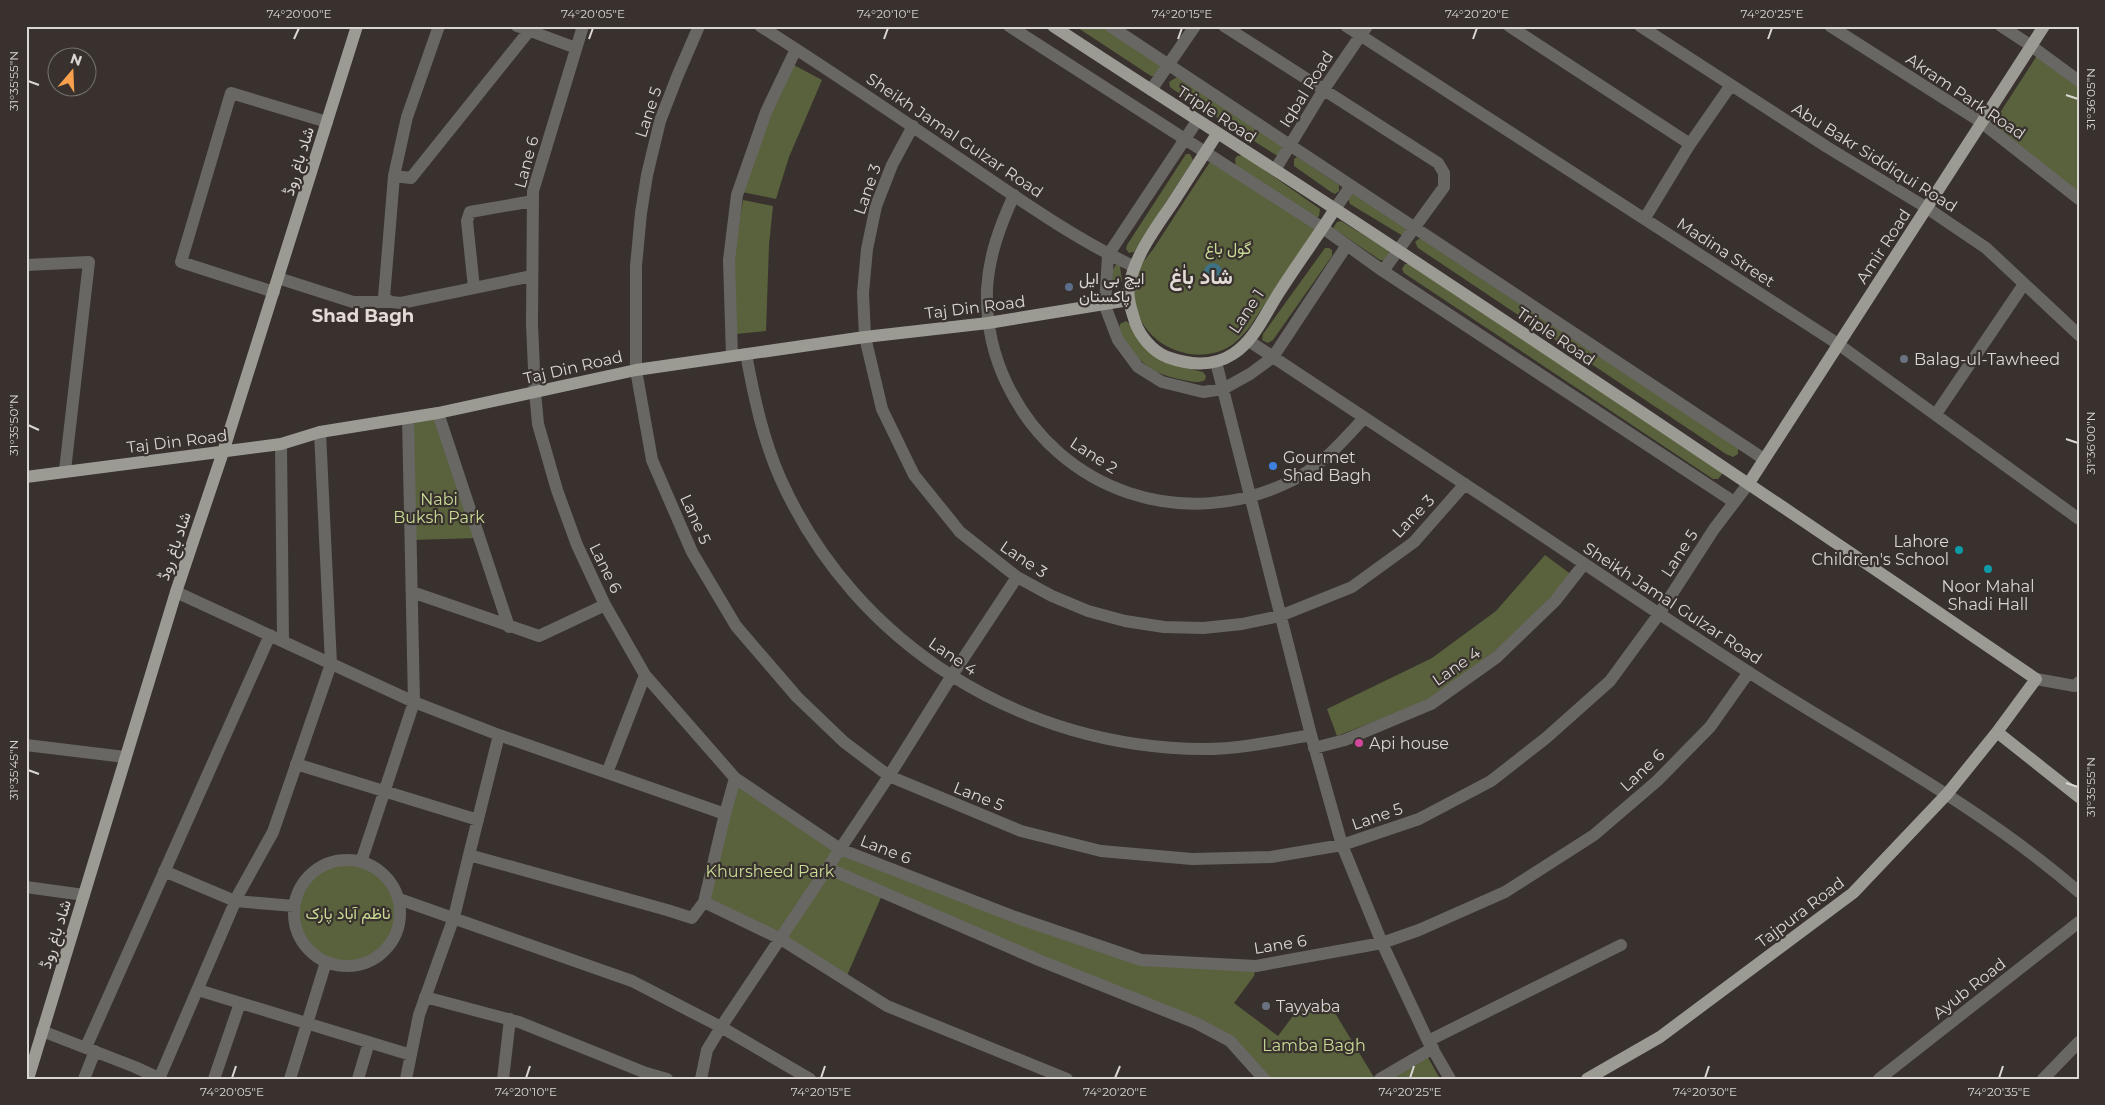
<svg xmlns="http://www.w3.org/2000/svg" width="2105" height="1105" viewBox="0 0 2105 1105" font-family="Montserrat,Vazirmatn,sans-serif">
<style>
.green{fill:#59623d}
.water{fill:#3e7284}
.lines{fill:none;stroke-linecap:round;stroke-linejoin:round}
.minor{stroke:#686764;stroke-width:12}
.major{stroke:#9b9b94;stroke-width:12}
.ticks{fill:none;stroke:#dad6d4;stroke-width:2}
.service-dot{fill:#5c6f8a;stroke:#38312e;stroke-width:2}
.worship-dot{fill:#6b7280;stroke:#38312e;stroke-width:2}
.shop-dot{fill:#3f7fe0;stroke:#38312e;stroke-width:2}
.culture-dot{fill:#0f9aa8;stroke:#38312e;stroke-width:2}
.hotel-dot{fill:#d1479c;stroke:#38312e;stroke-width:2}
.labels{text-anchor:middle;stroke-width:4.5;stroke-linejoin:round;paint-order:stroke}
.street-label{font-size:16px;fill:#dad6d4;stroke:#38312e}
.park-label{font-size:16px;fill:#c9db96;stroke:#38312e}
.poi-label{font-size:16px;fill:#dad6d4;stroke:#38312e;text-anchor:start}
.neighbourhood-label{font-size:18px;font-weight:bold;fill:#e3dbd6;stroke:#38312e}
.district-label{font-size:21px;font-weight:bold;fill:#e3dbd6;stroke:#38312e}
.neatline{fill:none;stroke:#dad6d4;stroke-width:2}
.ticks-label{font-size:12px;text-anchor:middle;fill:#dad6d4}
</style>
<rect width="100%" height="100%" fill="#38312e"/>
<path class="green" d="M1075,26H1103L1159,63L1161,66L1154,76H1151Z
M2040,51L2079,81V201L1992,125Z
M794,65L822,80L789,157L776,199L742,192L767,121Z
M1177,77L1283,146L1279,155H1276L1174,90L1170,87L1169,82Z
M1186,154H1190L1193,160L1134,252L1129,253L1126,249L1127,245Z
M1243,155L1320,209L1319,216L1317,218L1236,167L1235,159L1237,156Z
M1297,157L1339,185V191L1335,194L1331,192L1294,166V159Z
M1210,162L1316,228L1249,328C1242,336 1236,343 1227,348C1195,365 1151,348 1138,314C1134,302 1134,289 1136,277C1138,267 1148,256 1154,248C1173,219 1191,190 1210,162Z
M1354,193L1406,228V231L1403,236L1350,204L1348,198Z
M743,200L773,206L769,245L766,331L736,334L733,259Z
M1341,221L1388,250L1390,256L1385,261L1380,260L1333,228L1337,222Z
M1420,238L1738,448V454L1733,457L1726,454L1418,248L1415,242Z
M1325,248H1329L1332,250V256L1273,340L1268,343L1262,340L1263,334Z
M1116,264L1120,266L1122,281L1118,284L1112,280L1113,270Z
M1405,264H1410L1723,473L1718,479H1713L1404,273L1402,269Z
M1126,321L1182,367L1203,372L1206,376L1205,380C1198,384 1190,381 1183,380C1147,373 1136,359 1119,330L1120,324Z
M438,413L480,538L411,540L408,418Z
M1545,555L1572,575L1506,643L1432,699L1337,736L1327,709L1432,658L1496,611Z
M735,778L840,849L1141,960L1256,966L1254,976L1234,1003L1278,1036L1298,1009L1329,1003L1375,1079H1264L1230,1041L883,893L845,980L704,902Z
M294 913a53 53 0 1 1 106 0a53 53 0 1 1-106 0Z
M1425,1052L1440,1079H1380Z"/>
<path class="water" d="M1204 272a9 9 0 1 1 18 0a9 9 0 1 1-18 0Z"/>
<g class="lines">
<path class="minor" d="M439,26L407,117L394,176L384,298L391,302L401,303L532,276
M517,26L576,48
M583,26L533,191L532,324L535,392L538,424L557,490L577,545L605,605L645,675L735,778L840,849L1015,917L1141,960L1256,966L1382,943L1419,930L1505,892L1594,835L1657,781L1710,727L1749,672
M699,26L677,77L660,121L647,175L641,213L636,266V370L652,460L692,552L736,626L797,697L844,742L889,776L1021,831L1101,851L1192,859L1271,857L1342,845L1419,819L1491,781L1546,738L1610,681L1659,614L1714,529L1749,483
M760,26C828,69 894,114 960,159C1016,197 1073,238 1135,267
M1009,26L1323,228L1383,271L1734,502
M1110,26L1764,459
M1224,26L1438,163L1444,173V187L1383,271
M1346,26L1838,344L2079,519
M1509,26L1690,144
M1640,26L1827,147L1927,208L1986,248L2079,335
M1830,26L1981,122L2079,199
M2001,26L2030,45L2079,81
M1151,90L1195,26
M1197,121L1108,255L1105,306L1118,340L1138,367L1162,382L1203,392L1223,389L1250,374L1273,357L1347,245
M913,126L892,165L876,206L867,249L863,293L865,337L882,409L914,475L960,532L1017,577L1052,596L1088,611L1125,621L1164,627L1203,628L1242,624L1280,616L1352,587L1414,542L1465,484
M1275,170L1324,89L1367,26
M394,176L411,178L529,31
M1014,195C1000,226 989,255 987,289C986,322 993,355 1007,384C1059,493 1186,534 1293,480C1321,466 1342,442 1363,419
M1335,209L1350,187
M1645,218L1690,144L1731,85
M26,265L89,262L65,470
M278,278L353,302H391
M474,288L467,221L470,212L533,201
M274,292L181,262L231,93L327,122
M1249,341C1321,389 1394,437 1466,485C1561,547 1654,612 1750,673C1860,744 1979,805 2079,892
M746,354C754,397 763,440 781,480C856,646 1023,748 1204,749C1240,749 1276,741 1311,735
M732,356L729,260L737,195L766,112L796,49
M1216,362L1311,735L1342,845L1382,943L1428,1041L1450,1079
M438,413L509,627
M1936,414L2024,284
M281,444L283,641
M176,592L414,702L499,735L725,814L735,778
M412,592L539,636L605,605
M2036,679L2075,686L2079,682
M499,735L469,855L667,910L692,918L704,902L779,938L887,1006L1067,1079
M26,745L125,757
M1314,748L1345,740L1431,704L1497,657L1555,601L1584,564
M296,764L478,820
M607,773L645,675
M294 913a53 53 0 1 1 106 0a53 53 0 1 1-106 0Z
M361,862L414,702L408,418
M827,868L1041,961L1196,1023L1230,1041L1264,1079
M164,871L235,901L294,906
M26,887L84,895
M399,899L632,981L721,1027L810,1079
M704,902L725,814
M198,990L411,1055
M425,997L519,1022L646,1073L667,1079
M42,1031L135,1067L161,1079
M1428,1041L1621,945
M86,1047L270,635
M84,1079L95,1051
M159,1079L238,895L273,832L331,664L320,432
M214,1079L240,1003
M290,1079L326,962
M358,1079L369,1042
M406,1079L419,1015L454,917L469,855
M503,1079L510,1019
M701,1079L707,1050L721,1027L889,776L951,677L1017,577
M1380,1079L1433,1048
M1879,1079L2079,922
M2043,1079L2079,1042"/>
<path class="major" d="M1053,26C1167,101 1283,174 1396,249C1611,391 1824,534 2036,679L1997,732L1947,794L1853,893L1660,1037L1587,1079
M1217,134C1202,157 1187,181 1172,204C1155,229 1133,258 1129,288C1127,300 1132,311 1135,322C1140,336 1152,351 1167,357C1189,365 1213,367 1233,354C1255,340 1266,312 1280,291C1298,263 1317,237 1335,209
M26,477L281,444L320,432L438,413L636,370L865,337L988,323L1129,300
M1749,483L2044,26
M1997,732L2079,797
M28,1079L176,592L223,452L357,26"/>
</g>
<path class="ticks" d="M294,39L299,28M589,39L593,28M884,39L888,28M1178,39L1182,28M1473,39L1477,28M1768,39L1772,28M28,81L39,85M2066,95L2078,99M28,425L39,430M2066,439L2078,443M28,770L39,774M2066,783L2078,787M232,1078L236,1066M526,1078L530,1066M821,1078L825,1066M1115,1078L1120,1066M1410,1078L1414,1066M1705,1078L1709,1066M1999,1078L2003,1066"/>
<circle class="service-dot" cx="1069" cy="287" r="5"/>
<g class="worship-dot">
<circle cx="1904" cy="359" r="5"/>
<circle cx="1266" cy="1006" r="5"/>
</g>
<circle class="shop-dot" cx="1273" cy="466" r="5"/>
<g class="culture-dot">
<circle cx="1959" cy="550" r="5"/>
<circle cx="1988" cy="569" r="5"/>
</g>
<circle class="hotel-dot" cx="1359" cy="743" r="5"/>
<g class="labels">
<g class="street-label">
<text transform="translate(1306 89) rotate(-58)" y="6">Iqbal Road</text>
<text transform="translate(1966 96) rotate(34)" y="6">Akram Park Road</text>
<text transform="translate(648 112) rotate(-72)" y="6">Lane 5</text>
<text transform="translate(1217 114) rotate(33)" y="6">Triple Road</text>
<text transform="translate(955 135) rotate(34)" y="6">Sheikh Jamal Gulzar Road</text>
<text transform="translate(1875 157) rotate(32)" y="6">Abu Bakr Siddiqui Road</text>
<text transform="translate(298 161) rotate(-73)" y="6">شاد باغ روڈ</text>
<text transform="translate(526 162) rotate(-75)" y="6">Lane 6</text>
<text transform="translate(867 189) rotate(-71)" y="6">Lane 3</text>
<text transform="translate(1883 246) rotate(-57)" y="6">Amir Road</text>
<text transform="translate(1726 252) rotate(33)" y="6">Madina Street</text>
<text transform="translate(975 307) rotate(-7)" y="6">Taj Din Road</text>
<text transform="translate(1246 311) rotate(-56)" y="6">Lane 1</text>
<text transform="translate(1556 336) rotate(34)" y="6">Triple Road</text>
<text transform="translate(573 367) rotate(-13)" y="6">Taj Din Road</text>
<text transform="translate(177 441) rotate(-7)" y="6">Taj Din Road</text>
<text transform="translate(1094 455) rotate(33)" y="6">Lane 2</text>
<text transform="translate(1413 516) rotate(-46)" y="6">Lane 3</text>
<text transform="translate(696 519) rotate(66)" y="6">Lane 5</text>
<text transform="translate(174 546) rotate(-71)" y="6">شاد باغ روڈ</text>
<text transform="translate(1679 553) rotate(-57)" y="6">Lane 5</text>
<text transform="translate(1024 559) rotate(34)" y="6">Lane 3</text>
<text transform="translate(606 568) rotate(64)" y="6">Lane 6</text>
<text transform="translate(1673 603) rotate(33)" y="6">Sheikh Jamal Gulzar Road</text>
<text transform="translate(953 656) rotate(34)" y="6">Lane 4</text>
<text transform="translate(1456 666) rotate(-35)" y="6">Lane 4</text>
<text transform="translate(1642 770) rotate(-43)" y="6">Lane 6</text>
<text transform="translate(979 796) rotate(22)" y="6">Lane 5</text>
<text transform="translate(1377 816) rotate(-19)" y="6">Lane 5</text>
<text transform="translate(886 849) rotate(21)" y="6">Lane 6</text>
<text transform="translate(1800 912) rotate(-37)" y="6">Tajpura Road</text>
<text transform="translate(55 934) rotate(-73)" y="6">شاد باغ روڈ</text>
<text transform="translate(1280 944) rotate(-9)" y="6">Lane 6</text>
<text transform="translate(1969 988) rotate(-38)" y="6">Ayub Road</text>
</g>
<g class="park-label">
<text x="1228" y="254">گول باغ</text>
<text x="439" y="505">Nabi<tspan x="439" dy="18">Buksh Park</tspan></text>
<text x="770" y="877">Khursheed Park</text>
<text x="348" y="919">ناظم آباد پارک</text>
<text x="1314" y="1051">Lamba Bagh</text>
</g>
<g class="poi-label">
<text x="1079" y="284">ایچ بی ایل<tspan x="1079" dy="18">پاکستان</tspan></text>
<text x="1914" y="365">Balag-ul-Tawheed</text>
<text x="1283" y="463">Gourmet<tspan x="1283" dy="18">Shad Bagh</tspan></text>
<text x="1949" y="547" text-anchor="end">Lahore<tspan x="1949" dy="18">Children's School</tspan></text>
<text x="1988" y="592" text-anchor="middle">Noor Mahal<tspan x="1988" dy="18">Shadi Hall</tspan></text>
<text x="1369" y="749">Api house</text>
<text x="1276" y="1012">Tayyaba</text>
</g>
<g class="neighbourhood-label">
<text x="363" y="322">Shad Bagh</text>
</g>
<g class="district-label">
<text x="1201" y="284">شاد باٰغ</text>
</g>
</g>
<rect width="2105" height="1105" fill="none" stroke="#38312e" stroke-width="55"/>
<g transform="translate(72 72) rotate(19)"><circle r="24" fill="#38312e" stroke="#797370"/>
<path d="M0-4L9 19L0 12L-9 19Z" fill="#f8a04b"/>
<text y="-8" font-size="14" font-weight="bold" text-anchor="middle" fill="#dad6d4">N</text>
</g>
<rect x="28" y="28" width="2050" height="1050" class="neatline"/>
<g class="ticks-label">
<text x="299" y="18">74°20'00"E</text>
<text x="593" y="18">74°20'05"E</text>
<text x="888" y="18">74°20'10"E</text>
<text x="1182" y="18">74°20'15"E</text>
<text x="1477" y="18">74°20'20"E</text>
<text x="1772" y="18">74°20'25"E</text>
<text transform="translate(14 81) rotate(-90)" y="4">31°35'55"N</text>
<text transform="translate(2091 99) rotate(-90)" y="4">31°36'05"N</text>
<text transform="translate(14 425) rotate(-90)" y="4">31°35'50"N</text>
<text transform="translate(2091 443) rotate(-90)" y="4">31°36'00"N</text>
<text transform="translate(14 770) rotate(-90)" y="4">31°35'45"N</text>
<text transform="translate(2091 787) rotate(-90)" y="4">31°35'55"N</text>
<text x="232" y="1096">74°20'05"E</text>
<text x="526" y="1096">74°20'10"E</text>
<text x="821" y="1096">74°20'15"E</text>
<text x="1115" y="1096">74°20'20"E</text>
<text x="1410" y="1096">74°20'25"E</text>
<text x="1705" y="1096">74°20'30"E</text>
<text x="1999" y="1096">74°20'35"E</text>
</g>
</svg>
